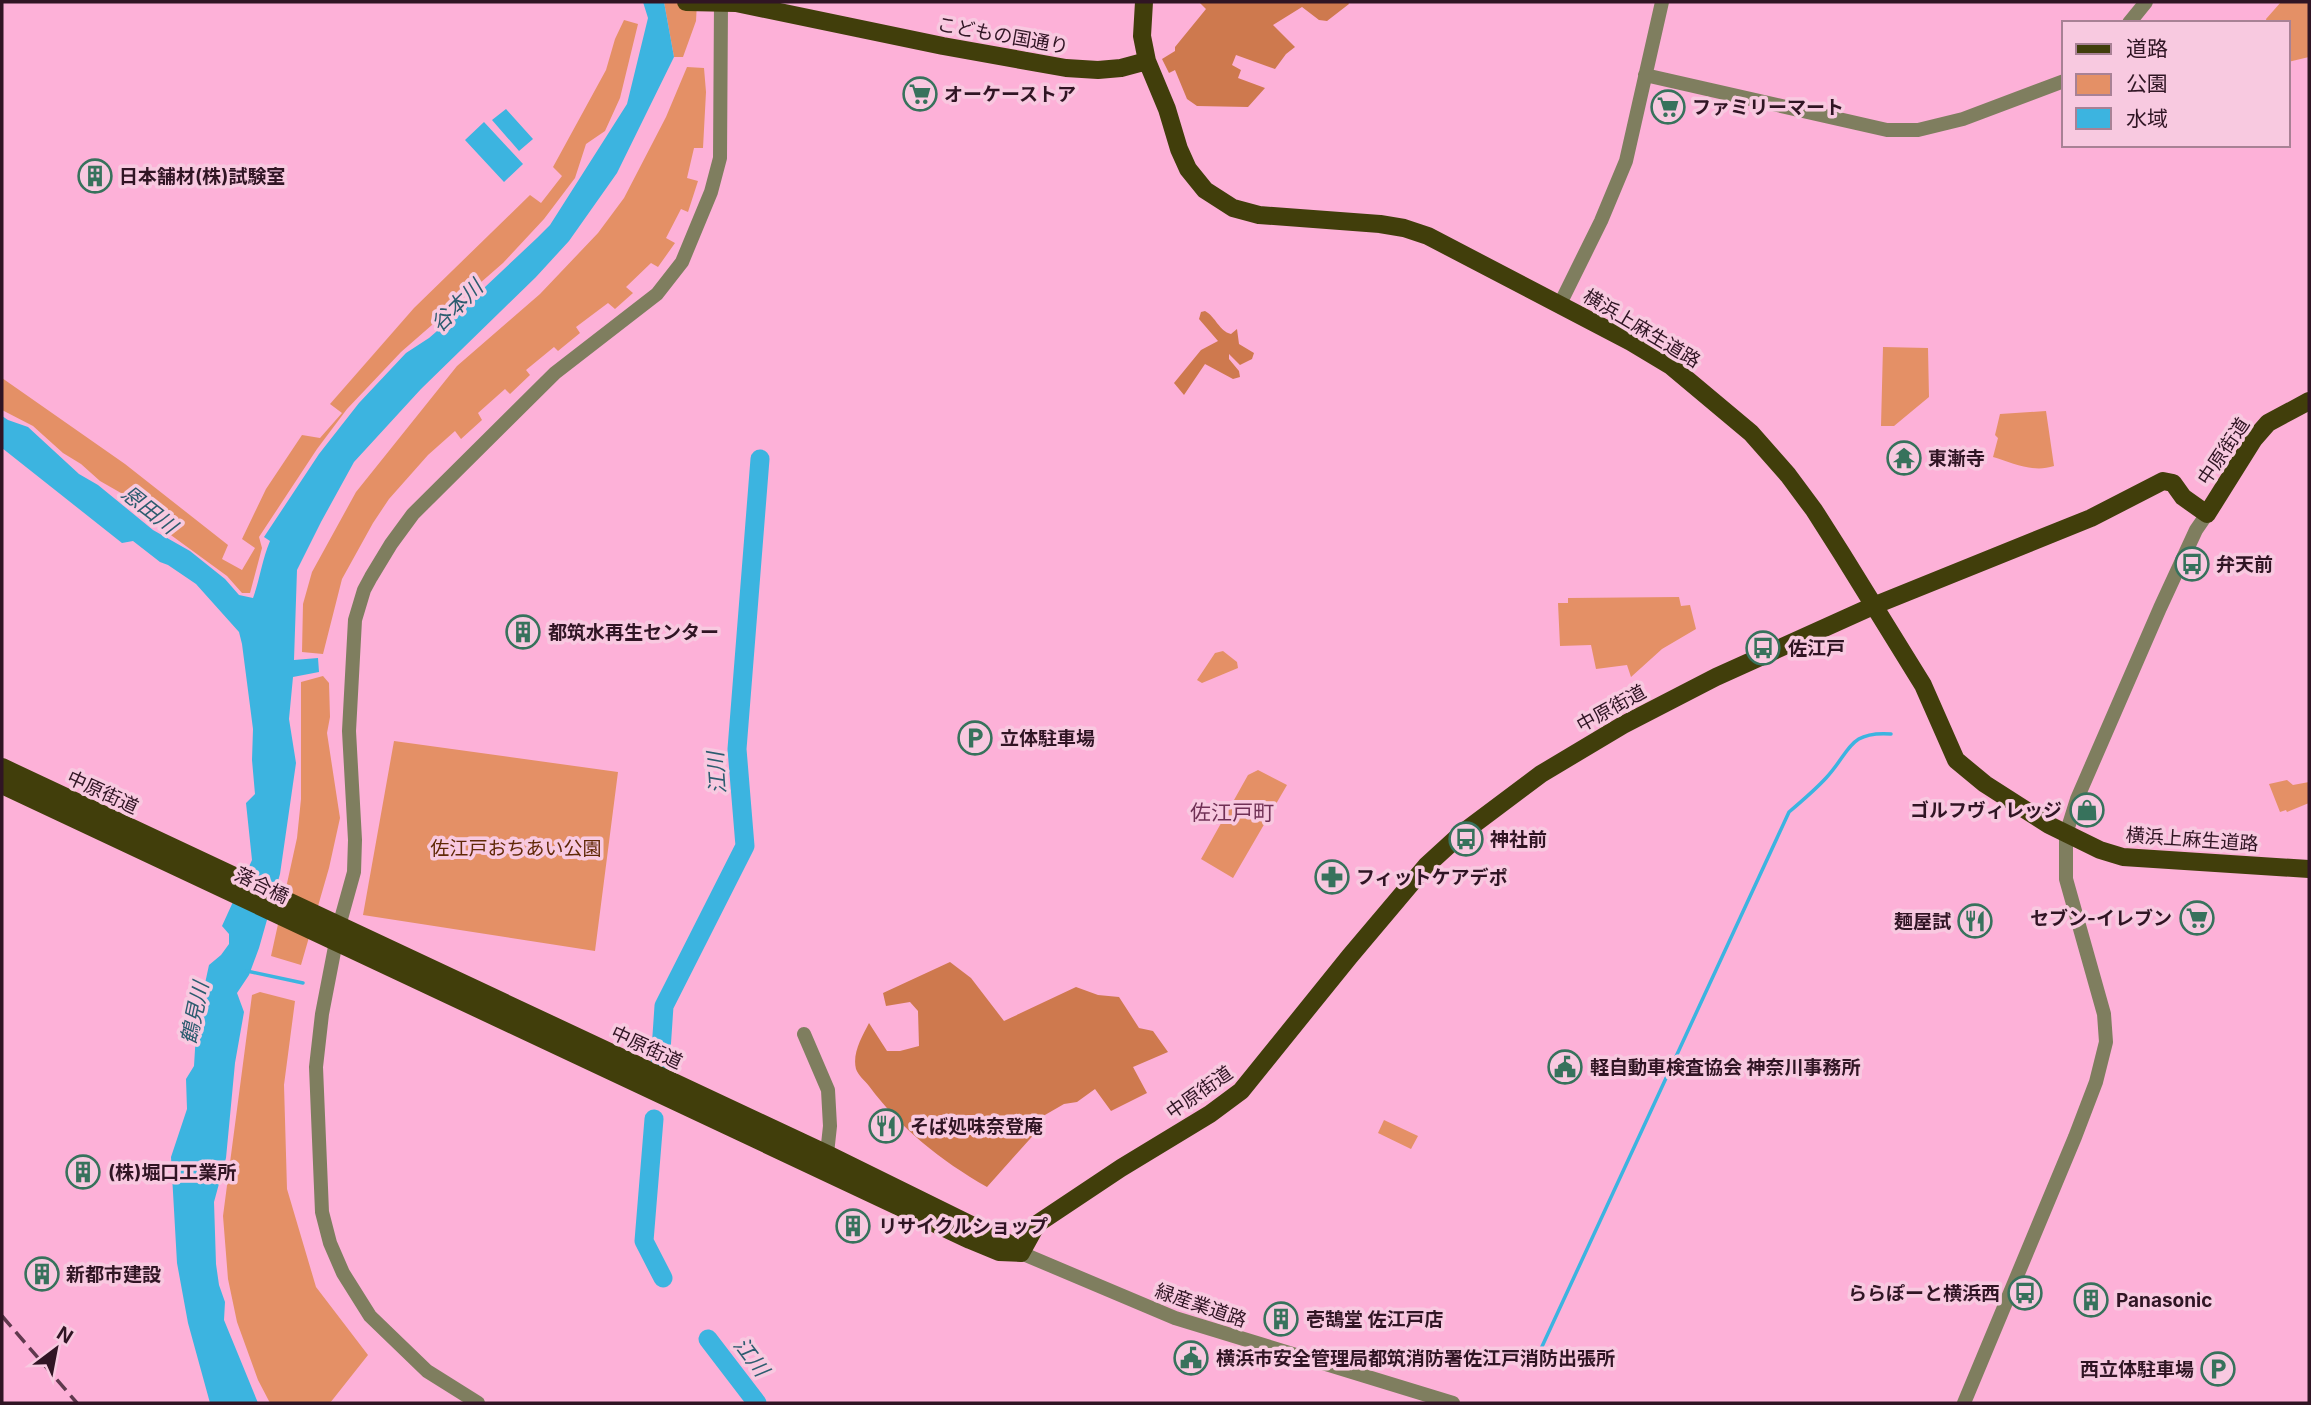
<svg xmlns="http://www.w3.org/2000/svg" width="2311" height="1405" viewBox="0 0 2311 1405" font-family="Inter,'Noto Sans JP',sans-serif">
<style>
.green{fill:#e49066}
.forest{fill:#ce794e}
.water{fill:#3cb4e0}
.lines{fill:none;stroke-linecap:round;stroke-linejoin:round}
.stream{stroke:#3cb4e0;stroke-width:3.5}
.river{stroke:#3cb4e0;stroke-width:19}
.minor{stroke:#7f7e5f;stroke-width:14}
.major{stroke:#413e0b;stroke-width:18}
.rail{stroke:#60394e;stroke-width:3.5;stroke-dasharray:14 7;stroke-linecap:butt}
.labels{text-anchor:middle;stroke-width:7;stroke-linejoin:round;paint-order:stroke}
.street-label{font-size:19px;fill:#301524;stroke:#f8c9e0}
.poi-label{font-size:19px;font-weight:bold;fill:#301524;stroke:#f8c9e0;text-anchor:start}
.park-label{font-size:19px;fill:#5f2806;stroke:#f8c9e0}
.water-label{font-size:21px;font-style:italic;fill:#2c5c6f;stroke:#f8c9e0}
.neighbourhood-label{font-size:21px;fill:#703055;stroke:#f8c9e0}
</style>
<rect width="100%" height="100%" fill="#fdb1d8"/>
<path class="green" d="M664,2H697L696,21L683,57H674Z
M2281,2H2309V57L2288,62V23H2267L2266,19Z
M624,20L638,24L620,98L605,131L586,144L575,178L544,219L503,263L401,352L347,409L317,449L259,537L262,548L250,593H242L227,576L153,522L135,501L100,481L81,464L63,453L33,426L2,410V378L125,464L228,545L222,559L242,570L255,548L242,539L266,489L302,435L320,438L342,413L330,404L414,308L530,195L541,203L562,176L553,167L606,70L615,39Z
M687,67L704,68L706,92L703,148H694L687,178L698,181L688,212L681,209L666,238L675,243L658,267L651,263L626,287L633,293L615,309L608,303L576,327L580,333L558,351L554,347L526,370L530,375L510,394L505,389L478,413L482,420L461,439L455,431L428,455L389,499L373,523L342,579L323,654L302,652L303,604L312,572L356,492L457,366L540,294L598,233L624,198L666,117Z
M1883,347L1928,348L1929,397L1894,426H1881Z
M2046,411L2054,466C2033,473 2013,463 1993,457L1998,438L1995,435L2000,414Z
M1679,597L1681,606L1690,605L1696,629L1662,649L1631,677L1627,665L1596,669L1591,645L1560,646L1558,603H1568V598Z
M1223,651L1237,662L1238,668L1202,683L1197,680L1215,653Z
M323,676L329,683L330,717L327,733L340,818L329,868L301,965L271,956L297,838L301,799V682Z
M394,741L618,772L595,951L363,915Z
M1258,770L1287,785L1233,878L1201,859L1248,775Z
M2287,780L2293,785L2309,782V803L2287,812L2286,810L2280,812L2269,784Z
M260,992L295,1001L284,1085L287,1189L316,1287L368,1355L330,1403H270L258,1380L237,1322L228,1279L223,1216L252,995Z
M1384,1120L1418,1136L1411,1149L1378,1133Z"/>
<path class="forest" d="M1199,2H1348L1349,4L1327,21L1319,20L1302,7L1273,25L1295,47L1286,54L1275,69L1236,55L1232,65L1241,70L1238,78L1265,88L1248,107L1197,106L1187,99L1175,70L1169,73L1162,59L1175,51V47L1206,9Z
M1205,311C1216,317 1219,331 1231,334L1237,329L1239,344L1254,353L1252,359L1240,365L1229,354V359L1239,371L1240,377L1233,379L1205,364L1184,395L1174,383L1201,350L1218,341L1199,319L1201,312Z
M950,962L971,978L1004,1021L1076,987L1098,995L1119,997L1139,1028L1153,1031L1168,1052L1133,1067L1147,1093L1111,1111L1095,1089L1077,1102L1064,1104L1038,1119V1130L987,1187C940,1160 901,1129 869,1086C865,1081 858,1075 856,1069C852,1053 862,1037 869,1023L887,1051H900L919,1046L918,1011L910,1002L886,1006L883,993Z"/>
<path class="water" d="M643,2H664L674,57L617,173L569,241L536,277L421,389L354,462L321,522L297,570L294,660L318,658L319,672L293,677L289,719L296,763L280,874L259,948L249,975L237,993L244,1012L235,1063L226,1158L214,1202L216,1264L219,1285L225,1302L224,1320L258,1403H210L188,1323L177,1263L171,1157L187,1109L186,1079L194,1066L196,1033L206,1005L204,988L209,965L221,955L229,944V934L222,926L252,860L246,803L255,794L252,760L253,729L242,644L239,632L196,584L168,565L160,562L133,541L122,543L2,448V416L8,420L28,427L79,474L98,485L153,530L190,551L225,579L239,595L253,598C260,579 262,560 270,541L264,537L319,454L359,403L406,353L429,338L451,319L537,238L550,225L627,104L648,18Z
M506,109L533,139L519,151L492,120Z
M484,122L523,164L504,182L465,140Z"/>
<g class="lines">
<path class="stream" d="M247,971L303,983
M1533,1366L1789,812C1802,801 1815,790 1826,778C1851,751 1848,731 1891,734"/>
<path class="river" d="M660,1065L664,1006L745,846L737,749L760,459
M654,1119L644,1241L663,1278
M708,1339L757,1403"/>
<path class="minor" d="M2129,23L2146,2
M1645,75L1887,130H1918L1963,119L2064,81
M1560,304L1601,221L1626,161L1662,2
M804,1034L828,1090L830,1126L826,1163
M1021,1253L1175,1318L1453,1403
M478,1403L427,1371L370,1316L343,1273L330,1243L322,1212L316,1067L322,1014L339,926L354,872L355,840L349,731L355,620L364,590L371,577L391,544L413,514L555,373L657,294L682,262L711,192L720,158L721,3
M1964,1403L2075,1137L2096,1082L2106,1042L2104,1014L2066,879V834L2077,799L2160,608L2196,530L2207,514"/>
<path class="major" d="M686,2L736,3L943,46L1066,68L1098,70L1121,68L1147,61
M1144,2L1142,36L1147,61L1167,109L1179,149L1188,169L1205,190L1233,208L1259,215L1380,224L1404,228L1428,236L1631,342L1671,366L1751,433L1788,475L1814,510L1842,554L1923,685L1956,760L1985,784L2049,825L2100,850L2123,857L2309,869
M2,767L827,1154L1008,1243L1021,1253
M2,785L970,1240L999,1252L1021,1253
M1021,1253L1037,1224L1121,1168L1210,1114L1241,1091L1350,956L1426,866L1461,834L1541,774L1623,725L1716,677L1873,606L2091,518L2163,481L2173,483L2183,497L2207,514L2254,439L2268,423L2309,401"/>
<path class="rail" d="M2,1316L77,1403"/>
</g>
<defs>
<symbol id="supermarket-ring" viewBox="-11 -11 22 22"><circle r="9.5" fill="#f8c9e0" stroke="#37725c" stroke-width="1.5"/><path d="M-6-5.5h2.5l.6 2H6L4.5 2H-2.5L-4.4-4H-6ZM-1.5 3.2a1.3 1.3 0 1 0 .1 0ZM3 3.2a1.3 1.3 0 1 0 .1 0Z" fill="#37725c"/></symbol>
<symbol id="building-ring" viewBox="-11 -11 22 22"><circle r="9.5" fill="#f8c9e0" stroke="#37725c" stroke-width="1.5"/><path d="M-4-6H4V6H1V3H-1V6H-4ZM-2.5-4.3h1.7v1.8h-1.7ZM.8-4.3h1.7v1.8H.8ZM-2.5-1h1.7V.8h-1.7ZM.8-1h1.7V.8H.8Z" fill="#37725c"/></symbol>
<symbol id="temple-ring" viewBox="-11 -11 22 22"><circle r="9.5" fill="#f8c9e0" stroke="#37725c" stroke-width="1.5"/><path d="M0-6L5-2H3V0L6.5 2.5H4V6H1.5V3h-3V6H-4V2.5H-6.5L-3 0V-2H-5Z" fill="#37725c"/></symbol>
<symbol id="bus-ring" viewBox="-11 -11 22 22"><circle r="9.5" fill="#f8c9e0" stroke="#37725c" stroke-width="1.5"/><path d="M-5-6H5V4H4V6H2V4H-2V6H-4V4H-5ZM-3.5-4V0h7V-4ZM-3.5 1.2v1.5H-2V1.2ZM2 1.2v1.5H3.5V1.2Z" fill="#37725c"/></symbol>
<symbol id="parking-ring" viewBox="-11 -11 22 22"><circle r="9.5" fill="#f8c9e0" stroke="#37725c" stroke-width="1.5"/><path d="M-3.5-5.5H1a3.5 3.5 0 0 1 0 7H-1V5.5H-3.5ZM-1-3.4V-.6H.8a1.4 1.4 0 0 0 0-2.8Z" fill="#37725c"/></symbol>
<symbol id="shop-ring" viewBox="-11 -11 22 22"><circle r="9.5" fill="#f8c9e0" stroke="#37725c" stroke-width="1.5"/><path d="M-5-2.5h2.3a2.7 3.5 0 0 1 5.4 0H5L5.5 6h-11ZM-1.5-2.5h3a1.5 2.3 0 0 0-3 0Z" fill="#37725c"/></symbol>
<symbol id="pharmacy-ring" viewBox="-11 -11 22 22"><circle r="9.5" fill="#f8c9e0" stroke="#37725c" stroke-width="1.5"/><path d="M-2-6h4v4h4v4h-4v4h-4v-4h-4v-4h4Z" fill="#37725c"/></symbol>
<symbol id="restaurant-ring" viewBox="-11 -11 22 22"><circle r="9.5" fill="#f8c9e0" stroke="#37725c" stroke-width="1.5"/><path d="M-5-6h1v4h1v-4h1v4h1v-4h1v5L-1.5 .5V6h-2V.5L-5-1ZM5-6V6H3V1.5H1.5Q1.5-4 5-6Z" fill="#37725c"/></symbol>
<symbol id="civic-ring" viewBox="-11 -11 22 22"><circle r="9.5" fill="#f8c9e0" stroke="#37725c" stroke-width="1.5"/><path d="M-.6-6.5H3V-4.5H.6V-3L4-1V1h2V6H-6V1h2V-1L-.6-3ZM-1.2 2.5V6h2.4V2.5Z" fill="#37725c"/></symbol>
</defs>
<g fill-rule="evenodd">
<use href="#supermarket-ring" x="901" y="75" width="38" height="38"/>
<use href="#supermarket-ring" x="1649" y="88" width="38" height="38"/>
<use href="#building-ring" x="76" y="157" width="38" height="38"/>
<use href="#temple-ring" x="1885" y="439" width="38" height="38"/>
<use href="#bus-ring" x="2173" y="545" width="38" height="38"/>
<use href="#building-ring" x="504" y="613" width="38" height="38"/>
<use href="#bus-ring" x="1744" y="629" width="38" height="38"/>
<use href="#parking-ring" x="956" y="719" width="38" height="38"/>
<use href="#shop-ring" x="2068" y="791" width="38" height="38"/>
<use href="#bus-ring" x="1447" y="820" width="38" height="38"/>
<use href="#pharmacy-ring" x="1313" y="858" width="38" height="38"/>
<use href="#supermarket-ring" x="2178" y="899" width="38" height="38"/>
<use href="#restaurant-ring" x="1956" y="902" width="38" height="38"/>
<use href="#civic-ring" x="1546" y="1048" width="38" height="38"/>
<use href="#restaurant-ring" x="867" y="1107" width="38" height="38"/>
<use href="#building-ring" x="64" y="1153" width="38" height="38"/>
<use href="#building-ring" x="834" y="1207" width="38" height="38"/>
<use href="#building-ring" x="23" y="1255" width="38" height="38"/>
<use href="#bus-ring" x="2006" y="1274" width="38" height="38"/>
<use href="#building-ring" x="2072" y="1281" width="38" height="38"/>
<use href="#building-ring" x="1262" y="1300" width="38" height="38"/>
<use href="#civic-ring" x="1172" y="1339" width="38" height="38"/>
<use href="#parking-ring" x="2199" y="1350" width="38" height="38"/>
</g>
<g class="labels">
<g class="street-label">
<text transform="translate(1003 35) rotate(10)" y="7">こどもの国通り</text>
<text transform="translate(1642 328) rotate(31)" y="7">横浜上麻生道路</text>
<text transform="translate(2223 451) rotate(-56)" y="7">中原街道</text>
<text transform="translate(1611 708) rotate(-29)" y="7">中原街道</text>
<text transform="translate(103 792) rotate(25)" y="7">中原街道</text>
<text transform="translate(2192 839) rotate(4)" y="7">横浜上麻生道路</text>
<text transform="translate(262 885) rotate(26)" y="7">落合橋</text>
<text transform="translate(647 1047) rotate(25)" y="7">中原街道</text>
<text transform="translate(1199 1092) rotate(-35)" y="7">中原街道</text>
<text transform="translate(1201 1305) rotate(19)" y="7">緑産業道路</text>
</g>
<g class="poi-label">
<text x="944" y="101">オーケーストア</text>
<text x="1692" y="114">ファミリーマート</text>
<text x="119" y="183">日本舗材(株)試験室</text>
<text x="1928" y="465">東漸寺</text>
<text x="2216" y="571">弁天前</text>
<text x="548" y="639">都筑水再生センター</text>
<text x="1788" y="655">佐江戸</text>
<text x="1000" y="745">立体駐車場</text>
<text x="2062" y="817" text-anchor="end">ゴルフヴィレッジ</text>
<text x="1490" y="846">神社前</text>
<text x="1356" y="884">フィットケアデポ</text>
<text x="2172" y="925" text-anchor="end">セブン-イレブン</text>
<text x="1951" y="928" text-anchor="end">麺屋試</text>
<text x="1590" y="1074">軽自動車検査協会 神奈川事務所</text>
<text x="910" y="1133">そば処味奈登庵</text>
<text x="108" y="1179">(株)堀口工業所</text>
<text x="878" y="1233">リサイクルショップ</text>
<text x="66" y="1281">新都市建設</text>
<text x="2000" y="1300" text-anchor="end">ららぽーと横浜西</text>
<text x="2116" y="1307">Panasonic</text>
<text x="1306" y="1326">壱鵠堂 佐江戸店</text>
<text x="1216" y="1365">横浜市安全管理局都筑消防署佐江戸消防出張所</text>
<text x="2194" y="1376" text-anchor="end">西立体駐車場</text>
</g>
<g class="park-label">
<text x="516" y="855">佐江戸おちあい公園</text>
</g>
<g class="water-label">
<text transform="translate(457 306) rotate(-45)" y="7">谷本川</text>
<text transform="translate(149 510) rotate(38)" y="7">恩田川</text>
<text transform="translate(717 773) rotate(-94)" y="7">江川</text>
<text transform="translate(195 1013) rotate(-78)" y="7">鶴見川</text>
<text transform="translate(751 1357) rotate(53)" y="7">江川</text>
</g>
<g class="neighbourhood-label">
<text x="1232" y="820">佐江戸町</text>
</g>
</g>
<rect width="2311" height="1405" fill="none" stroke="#301524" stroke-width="7"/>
<rect x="2062" y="21" width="228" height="126" fill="#f8c9e0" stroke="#a88195" stroke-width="2"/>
<rect x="2076" y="44" width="35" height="10" fill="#413e0b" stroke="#a88195" stroke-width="2"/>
<text x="2126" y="56" font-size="21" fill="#301524">道路</text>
<rect x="2076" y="74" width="35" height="21" fill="#e49066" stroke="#a88195" stroke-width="2"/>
<text x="2126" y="91" font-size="21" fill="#301524">公園</text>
<rect x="2076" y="108" width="35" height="21" fill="#3cb4e0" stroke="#a88195" stroke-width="2"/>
<text x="2126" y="126" font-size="21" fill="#301524">水域</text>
<g transform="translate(56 1349) rotate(32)" stroke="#f8c9e0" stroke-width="5" paint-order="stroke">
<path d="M0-5L12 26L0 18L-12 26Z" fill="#301524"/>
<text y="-10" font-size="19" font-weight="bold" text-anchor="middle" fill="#301524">N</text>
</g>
</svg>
